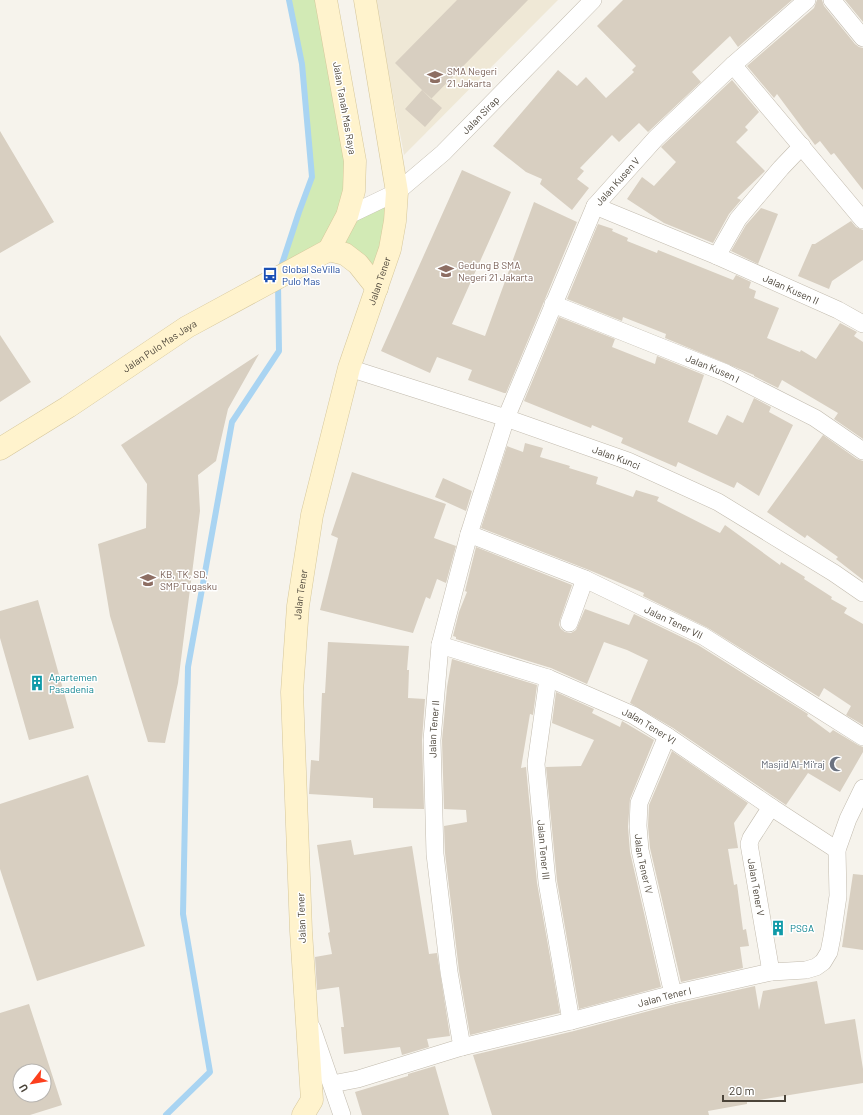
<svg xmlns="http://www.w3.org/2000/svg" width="863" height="1115" viewBox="0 0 863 1115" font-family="Barlow,sans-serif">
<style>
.education{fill:#efe8d6}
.green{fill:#d2eab5}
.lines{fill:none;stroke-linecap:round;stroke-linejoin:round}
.stream{stroke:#a9d4f2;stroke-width:6}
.building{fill:#d8cfc1;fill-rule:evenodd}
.street-casing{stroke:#c2bbae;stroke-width:18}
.secondary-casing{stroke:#d6c79b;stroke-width:23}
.street{stroke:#fff;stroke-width:17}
.secondary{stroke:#fff3cd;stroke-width:22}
.labels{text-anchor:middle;stroke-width:3;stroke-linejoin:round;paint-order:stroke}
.education-label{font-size:10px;fill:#785e54;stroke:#fff;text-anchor:start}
.street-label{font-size:10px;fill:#4b4439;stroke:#fff}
.transit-label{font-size:10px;fill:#164399;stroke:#fff;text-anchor:start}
.culture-label{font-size:10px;fill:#0d838f;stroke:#fff;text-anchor:start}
.worship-label{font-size:10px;fill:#5b616d;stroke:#fff;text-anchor:end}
</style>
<rect width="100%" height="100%" fill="#f6f3ec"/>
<path class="education" d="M375,0H558L404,155Z"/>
<path class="green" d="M290,0H326L355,161L347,215L397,192L377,288L345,254L278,276L299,212L312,177L302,64Z"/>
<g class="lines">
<path class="stream" d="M280,270L299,212L312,177L302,64L289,0
M166,1115L210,1072L183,914L188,667L232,422L279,351L278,283"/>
</g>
<path class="building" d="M457,0H528L431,99L395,63Z
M623,0H792L738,47L730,36L692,72L701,82L648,132L639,123L619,142L612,135L580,168L584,171L577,179L589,188L572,210L540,184L542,179L526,172L493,146L558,70L577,86L586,77L606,98L634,72L632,70L636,66L597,26Z
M817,0H822L824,6L855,44L859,47L863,48V190L834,153L831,155L820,141L815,145L777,94L774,98L747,66L814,8Z
M845,0H863V22Z
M732,80L759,112L745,127L748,130L736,142L765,171L737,198L741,200L729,214L713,243L664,223L627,199L642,177L654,186L676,162L661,147Z
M422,90L442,108L425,127L405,109Z
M0,131L54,222L0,253Z
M462,170L511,192L452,324L485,336L534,202L577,222L506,393H504L468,380L472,370L437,357L430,373L381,351Z
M761,208L778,214L758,264L731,251L746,225Z
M851,221L856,227L863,230V260L832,281L829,289L798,276L812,244H815Z
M598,224L613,229L612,231L628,238L627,241L657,253L658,250L733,280L736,275L751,282L749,288L756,291L754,298L779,308L767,338L800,352L801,350L816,359L840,323L857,332L854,336L863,342V439L834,419L838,413L782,380L778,388L754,376V375L665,338L666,334L623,317L622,321L567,299Z
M559,317L615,339L612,347L655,364L657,356L704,375L688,422L717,435L727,415L743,423L754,398L771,407L769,412L793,425L759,496L737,482L734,488L678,462L676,467L621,443L623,438L592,425L591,428L524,401Z
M0,335L31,382L0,402Z
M259,354L228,409L216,461L198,475L200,511L178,683L165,743L148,742L110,616L98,544L146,528L147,484L121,445Z
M823,435L857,459L863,461V580L836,559L838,557L807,535L805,538L767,512Z
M525,443L543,448L540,457L570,466L569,468L598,477L596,484L633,497L636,490L659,497L657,501L720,533L725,525L780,565L781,562L805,577L804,579L832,597L831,599L847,608L844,613L863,624V725L846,715L851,706L824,688L819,697L708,628L643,596L644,593L589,570L481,528L507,446L523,452Z
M352,472L446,504L434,538L456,546L446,583L437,579L430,599L426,597L413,633L320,610L338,538L331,535Z
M443,478L472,491L466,511L435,497Z
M476,547L572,585L560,620L559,625L561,629L565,632L571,633L576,630L585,609L629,625L634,614L698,645L808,714L807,716L830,733L833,730L858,745L863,747V752L840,792L808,773L786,805L673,728L630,703L648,660L627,650L604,642L587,684L551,668L456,639V637L453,636L459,612L467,592L465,591Z
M38,600L74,728L29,740L0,638V611Z
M328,642L409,646L407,670H409L408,698L425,699L422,740L424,809L373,808V798L309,794L311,760L319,761L322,693H325Z
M452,659L537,685L533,715L530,714L521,768L526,767L537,883L560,1013L470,1035L459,971L445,853L444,826L467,822L466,810L444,809L442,740L447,687Z
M556,692L594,709L592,713L620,727L622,721L654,740L630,799L628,827L630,852L661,987L579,1009L557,881L546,767L581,766L594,740L552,723Z
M672,751L748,803L734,823L738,848L728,849L734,885L737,884L743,930L746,929L749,946L740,947L743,968L681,982L650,848L648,826L649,805Z
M88,775L145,946L37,981L0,869V804Z
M351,840L354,855L412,846L429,954L437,953L450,1036L427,1039L429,1047L402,1055L400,1047L344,1054L341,1027H344L339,987L317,990L315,957L332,954L328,933L330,932L317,845Z
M853,874L863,875V950L842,947Z
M817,981L825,1024L855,1019L863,1069V1083L747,1102V1104L708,1111L709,1115H492L473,1055L574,1031L675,1004L755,986L759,1010L763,991Z
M29,1004L62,1105L30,1115H0V1013ZM20,1071H44V1095H20Z
M435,1066L449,1115H362L355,1092L408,1076V1074Z"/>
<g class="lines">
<defs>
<g id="street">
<path d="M832,0L863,38"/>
<path d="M733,65L863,220"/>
<path id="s1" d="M595,206L717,256L838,310L863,324"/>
<path id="s2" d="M347,216L397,192L443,153L593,0"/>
<path d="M717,256L738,219L781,168L802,146"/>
<path id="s3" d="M553,304L726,373L815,418L863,451"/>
<path id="s4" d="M349,368L506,418L628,461L718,502L834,573L863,593"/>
<path id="s5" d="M469,534L585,579L703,636L863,737"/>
<path d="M569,623L585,579"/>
<path id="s6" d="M440,645L548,678L633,715L667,736L771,807L837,850"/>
<path id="s7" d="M548,678L536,764L547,882L571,1021"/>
<path id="s8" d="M667,736L639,803L638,826L640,850L673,994"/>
<path id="s9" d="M771,807L751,838L749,844L771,972"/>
<path d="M312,1028L342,1115"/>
<path id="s10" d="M462,1047L449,972L435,854L432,740L440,645L469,534L506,418L595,206L656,138L733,65L807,0"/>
<path id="s11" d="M332,1084L358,1079L462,1047L571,1021L673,994L771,972L806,970L816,967L823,962L829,952L832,937L838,896L837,850L848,819L863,788"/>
</g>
<g id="secondary">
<path d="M329,250L345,254L358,264L377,288"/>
<path id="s12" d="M0,449L68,407L187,327L329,250L347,216L354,191L355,161L326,0"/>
<path id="s13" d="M303,1115L312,1100L301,931L292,692L298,606L312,515L349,368L390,249L395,221L397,192L365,0"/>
</g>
</defs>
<use href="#street" class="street-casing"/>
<use href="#secondary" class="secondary-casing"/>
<use href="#street" class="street"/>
<use href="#secondary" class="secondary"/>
</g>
<defs>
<symbol id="school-bare" viewBox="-9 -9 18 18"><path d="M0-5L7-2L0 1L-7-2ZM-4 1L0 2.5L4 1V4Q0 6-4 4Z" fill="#8d6e63" stroke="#fff" stroke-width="2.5" paint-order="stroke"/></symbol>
<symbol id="bus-bare" viewBox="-9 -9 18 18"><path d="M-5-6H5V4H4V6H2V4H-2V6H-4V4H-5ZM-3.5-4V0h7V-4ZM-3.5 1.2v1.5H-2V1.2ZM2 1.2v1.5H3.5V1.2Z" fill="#1a4fb4" stroke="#fff" stroke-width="2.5" paint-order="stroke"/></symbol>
<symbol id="building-bare" viewBox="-9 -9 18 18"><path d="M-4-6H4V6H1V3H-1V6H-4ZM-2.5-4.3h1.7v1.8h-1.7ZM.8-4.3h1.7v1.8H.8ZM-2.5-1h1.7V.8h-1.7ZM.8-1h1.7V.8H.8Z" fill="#0f9aa8" stroke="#fff" stroke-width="2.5" paint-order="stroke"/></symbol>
<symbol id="mosque-bare" viewBox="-9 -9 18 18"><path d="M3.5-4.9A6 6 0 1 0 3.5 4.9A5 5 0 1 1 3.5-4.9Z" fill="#6b7280" stroke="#fff" stroke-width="2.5" paint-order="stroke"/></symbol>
</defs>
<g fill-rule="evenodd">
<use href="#school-bare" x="424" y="66" width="22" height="22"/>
<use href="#school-bare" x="435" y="260" width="22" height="22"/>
<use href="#bus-bare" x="259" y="264" width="22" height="22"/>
<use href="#school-bare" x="137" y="569" width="22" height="22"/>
<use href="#building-bare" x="26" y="672" width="22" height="22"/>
<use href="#mosque-bare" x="826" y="753" width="22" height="22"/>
<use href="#building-bare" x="767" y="917" width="22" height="22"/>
</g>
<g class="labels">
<g class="education-label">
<text x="447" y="75">SMA Negeri<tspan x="447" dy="12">21 Jakarta</tspan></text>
<text x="458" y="269">Gedung B SMA<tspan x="458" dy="12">Negeri 21 Jakarta</tspan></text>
<text x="160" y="578">KB, TK, SD,<tspan x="160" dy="12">SMP Tugasku</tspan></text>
</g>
<g class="street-label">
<text transform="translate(345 108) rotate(80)" y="4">Jalan Tanah Mas Raya</text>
<text dy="4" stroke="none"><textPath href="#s2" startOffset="169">Jalan Sirap</textPath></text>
<text dy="4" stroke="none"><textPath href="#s10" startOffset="904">Jalan Kusen V</textPath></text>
<text dy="4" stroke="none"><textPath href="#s13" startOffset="848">Jalan Tener</textPath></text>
<text dy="4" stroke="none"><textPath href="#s1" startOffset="213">Jalan Kusen II</textPath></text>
<text dy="4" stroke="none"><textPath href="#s12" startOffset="190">Jalan Pulo Mas Jaya</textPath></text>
<text dy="4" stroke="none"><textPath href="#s3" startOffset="172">Jalan Kusen I</textPath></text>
<text dy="4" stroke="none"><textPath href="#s4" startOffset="282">Jalan Kunci</textPath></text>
<text dy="4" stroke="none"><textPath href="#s13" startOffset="524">Jalan Tener</textPath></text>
<text dy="4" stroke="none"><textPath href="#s5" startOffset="223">Jalan Tener VII</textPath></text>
<text dy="4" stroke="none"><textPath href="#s6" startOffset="225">Jalan Tener VI</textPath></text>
<text dy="4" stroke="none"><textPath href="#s10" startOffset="320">Jalan Tener II</textPath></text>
<text dy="4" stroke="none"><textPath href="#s7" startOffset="173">Jalan Tener III</textPath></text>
<text dy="4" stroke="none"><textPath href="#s8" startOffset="134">Jalan Tener IV</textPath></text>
<text dy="4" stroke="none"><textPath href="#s9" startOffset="87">Jalan Tener V</textPath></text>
<text transform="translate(301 918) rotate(-92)" y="4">Jalan Tener</text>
<text dy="4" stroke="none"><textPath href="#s11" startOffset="344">Jalan Tener I</textPath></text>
</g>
<g class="transit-label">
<text x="282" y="273">Global SeVilla<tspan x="282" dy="12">Pulo Mas</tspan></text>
</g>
<g class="culture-label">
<text x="49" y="681">Apartemen<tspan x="49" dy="12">Pasadenia</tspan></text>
<text x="790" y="932">PSGA</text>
</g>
<g class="worship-label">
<text x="825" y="768">Masjid Al-Mi'raj</text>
</g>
</g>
<g transform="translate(32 1083) rotate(239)"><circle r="19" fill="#ffffff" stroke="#b7b4b0"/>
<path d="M0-3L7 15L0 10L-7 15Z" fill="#fc3f1d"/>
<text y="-6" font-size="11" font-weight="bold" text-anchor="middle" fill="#4b4439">U</text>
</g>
<path d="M723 1095v6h62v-6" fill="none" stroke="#4b4439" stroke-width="2"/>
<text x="729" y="1095" font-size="12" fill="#4b4439" stroke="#ffffff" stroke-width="3" paint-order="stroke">20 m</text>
</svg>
